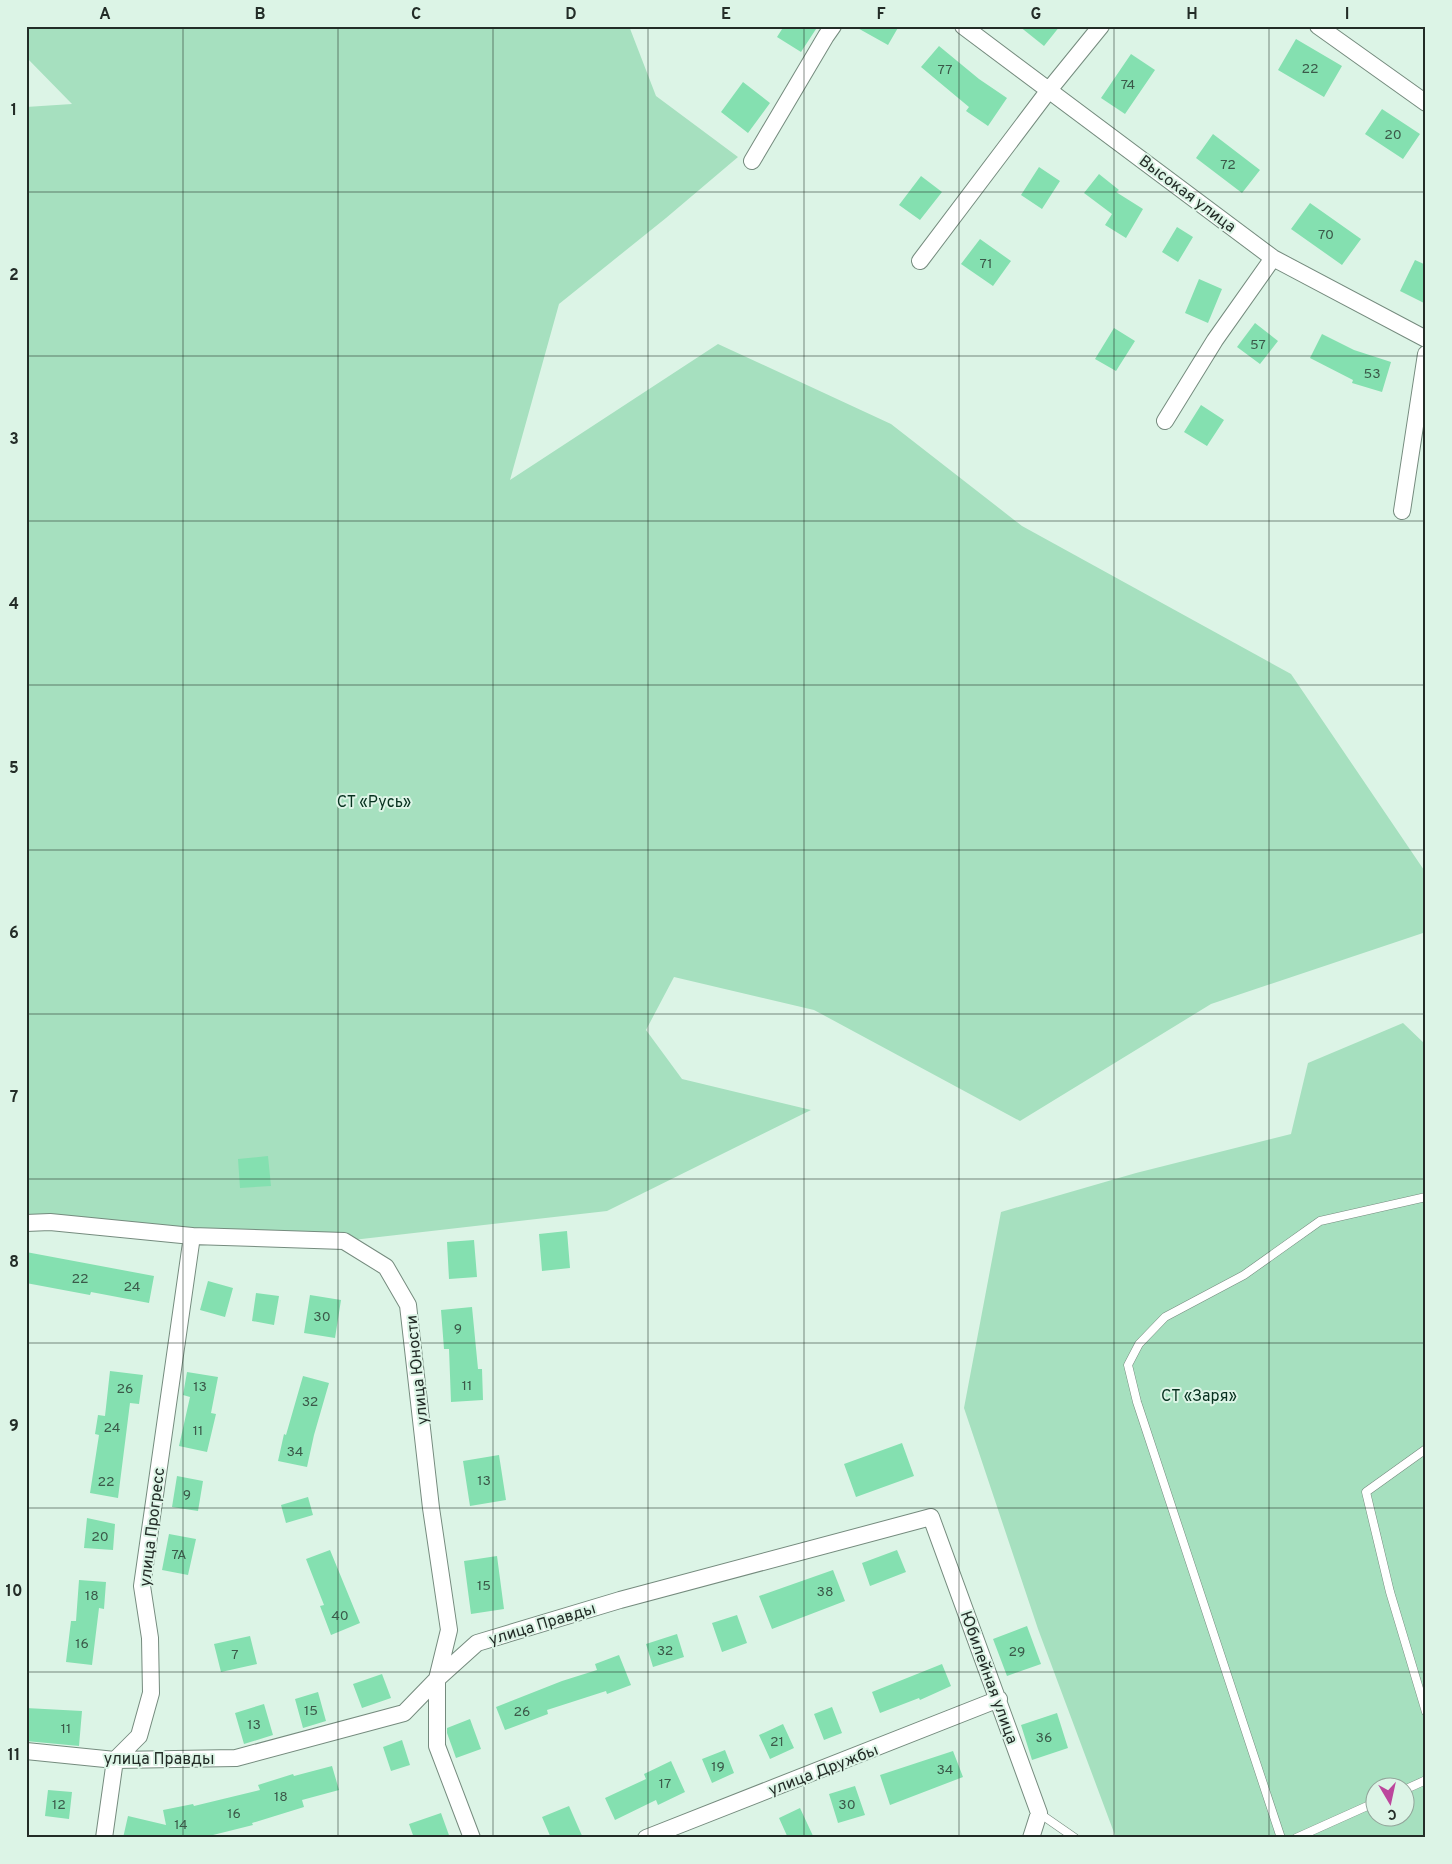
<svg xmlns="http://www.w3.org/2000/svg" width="1452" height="1864" viewBox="0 0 1452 1864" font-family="Overpass,sans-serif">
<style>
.green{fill:#a6e0bf;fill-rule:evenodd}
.building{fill:#84e0b0}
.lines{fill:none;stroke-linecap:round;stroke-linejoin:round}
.lane-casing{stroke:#758b7e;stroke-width:9}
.street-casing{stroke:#758b7e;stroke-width:18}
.lane{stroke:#fff;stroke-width:8}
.street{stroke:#fff;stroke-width:16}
.grid{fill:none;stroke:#232c27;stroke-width:1;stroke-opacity:0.55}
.labels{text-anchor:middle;stroke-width:4;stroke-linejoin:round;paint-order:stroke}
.number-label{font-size:14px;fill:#3b5949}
.street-label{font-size:16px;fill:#232c27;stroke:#dcf4e6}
.park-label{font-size:16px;fill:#07311f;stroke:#dcf4e6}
.neatline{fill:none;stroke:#232c27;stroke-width:2}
.grid-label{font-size:16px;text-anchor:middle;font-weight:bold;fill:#232c27}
</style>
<rect width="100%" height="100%" fill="#dcf4e6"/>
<path class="green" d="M26,26H629L656,96L738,157L666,218L559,304L510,480L718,344L891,424L1022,526L1291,674L1426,873V932L1211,1004L1020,1121L814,1010L674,977L646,1030L682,1079L811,1110L607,1211L344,1241L26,1223V107L72,104L26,57Z
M1403,1023L1426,1045V1838H1116L1038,1629L964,1408L1001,1212L1136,1173L1291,1134L1308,1063ZM1374,1786H1404V1816H1374Z"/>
<path class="building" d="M784,26H818L801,52L777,37Z
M854,26H899L888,45Z
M1019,26H1060L1044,46Z
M1296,39L1342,66L1324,97L1278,70Z
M939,46L979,79L1007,98L988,126L966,111L969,107L921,67Z
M1131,54L1155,70L1125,114L1101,98Z
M743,82L770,103L748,133L721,112Z
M1382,109L1420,134L1403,159L1365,134Z
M1213,134L1260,170L1242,193L1196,158Z
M1039,167L1060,181L1042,209L1021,195Z
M1099,174L1119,190L1116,192L1143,209L1126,238L1105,225L1112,214L1084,193Z
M921,176L942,192L920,220L899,205Z
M1310,203L1361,239L1342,265L1291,229Z
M1177,227L1193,237L1178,262L1162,252Z
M980,239L1011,261L993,286L961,264Z
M1415,260L1426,265V304L1400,291Z
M1199,279L1222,289L1208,323L1185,313Z
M1255,323L1278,341L1260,364L1237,347Z
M1114,328L1135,341L1116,371L1095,359Z
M1322,334L1354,350L1391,362L1382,392L1352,383L1353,380L1310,358Z
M1201,405L1224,420L1207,446L1184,432Z
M268,1156L271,1186L240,1188L238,1159Z
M567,1231L570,1268L542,1271L539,1234Z
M474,1240L477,1277L449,1279L447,1242Z
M26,1252L154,1276L149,1303L91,1292L90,1295L26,1283Z
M208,1281L233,1288L225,1317L200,1310Z
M256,1293L279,1296L274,1325L252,1321Z
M310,1295L341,1300L335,1338L304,1333Z
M472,1307L478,1369H482L483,1400L451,1402L449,1349H444L441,1310Z
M110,1371L143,1375L139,1404L130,1403L118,1498L90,1493L99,1435L95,1434L98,1415L105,1416Z
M187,1372L218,1377L211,1413L216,1414L207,1452L179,1446L190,1397L183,1395Z
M303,1376L329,1383L314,1435L307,1467L278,1461L284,1434L286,1435Z
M902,1443L914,1476L856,1497L844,1464Z
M499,1455L506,1500L470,1506L463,1461Z
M177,1476L203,1481L198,1511L172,1507Z
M308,1497L313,1515L286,1523L281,1505Z
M87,1518L115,1524L113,1550L84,1548Z
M169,1534L196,1539L188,1575L162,1570Z
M330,1550L360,1623L331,1635L320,1606L324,1605L306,1559Z
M897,1550L906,1572L870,1586L862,1563Z
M497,1556L504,1609L471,1614L464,1561Z
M833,1570L845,1601L772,1629L759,1596Z
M79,1580L106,1582L104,1609L99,1608L92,1665L66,1662L71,1621H76Z
M737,1615L747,1643L722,1652L712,1623Z
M1027,1626L1041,1664L1007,1676L993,1639Z
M677,1634L684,1657L653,1667L646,1644Z
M250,1636L257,1664L221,1672L214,1644Z
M619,1655L631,1685L607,1694L606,1691L547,1710L548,1714L505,1730L496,1707L562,1681L597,1670L595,1664Z
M942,1664L951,1686L920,1700L919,1698L880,1713L872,1692Z
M382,1674L391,1698L362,1708L353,1684Z
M318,1692L326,1721L303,1728L295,1699Z
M264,1704L273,1735L244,1744L235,1713Z
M832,1707L842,1733L824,1740L814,1714Z
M26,1708L82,1711L79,1746L26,1741Z
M1057,1713L1068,1748L1032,1760L1021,1725Z
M470,1719L481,1749L456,1758L447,1733V1728Z
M783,1724L794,1748L770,1759L759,1735Z
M402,1740L410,1765L391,1771L383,1747Z
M725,1750L734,1773L712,1783L702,1759Z
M953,1751L963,1777L890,1805L880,1775Z
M671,1761L685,1792L658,1805L656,1800L615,1820L605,1798L646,1779L644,1774Z
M332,1766L339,1790L302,1800L304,1807L252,1823L253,1825L201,1838H123L128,1816L166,1825L163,1810L193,1804L194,1806L260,1790L258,1785L293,1774L294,1776Z
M855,1786L865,1815L838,1823L829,1794Z
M48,1790L72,1792L69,1819L45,1816Z
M569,1806L583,1838H551L542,1817Z
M800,1808L814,1838H788L779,1818Z
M441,1813L450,1838H414L409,1824Z"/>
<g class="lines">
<defs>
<path id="lane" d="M1426,1449L1366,1492L1390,1592L1426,1712
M1404,1790L1426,1780
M1039,1813L1075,1838
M1281,1838L1137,1402L1128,1365L1139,1344L1165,1317L1244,1275L1320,1221L1426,1197
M1296,1838L1374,1803"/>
<path id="street" d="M963,26L1273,258L1426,339
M1318,26L1426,103
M752,161L826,36L833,26
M920,261L1049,90L1101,26
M1165,421L1215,340L1273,258
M1402,511L1426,354
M26,1223L50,1222L192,1236L344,1241L386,1267L408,1305L431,1508L449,1630L437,1679V1746L472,1838
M26,1751L115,1760L236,1758L404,1713L437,1679L477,1643L620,1600L931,1517L1039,1813L1031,1838
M104,1838L115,1760L139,1736L151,1693L150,1638L142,1586L192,1236
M646,1838L999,1699"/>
</defs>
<use href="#lane" class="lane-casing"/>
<use href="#street" class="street-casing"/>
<use href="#lane" class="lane"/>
<use href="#street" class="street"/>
</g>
<path class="grid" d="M183,26V1838M338,26V1838M493,26V1838M648,26V1838M804,26V1838M959,26V1838M1114,26V1838M1269,26V1838M26,192H1426M26,356H1426M26,521H1426M26,685H1426M26,850H1426M26,1014H1426M26,1179H1426M26,1343H1426M26,1508H1426M26,1672H1426"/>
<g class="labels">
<g class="number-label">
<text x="1310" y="73">22</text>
<text x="945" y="74">77</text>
<text x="1128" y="89">74</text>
<text x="1393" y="139">20</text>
<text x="1228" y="169">72</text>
<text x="1326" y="239">70</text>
<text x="986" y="268">71</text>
<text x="1258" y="349">57</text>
<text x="1372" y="378">53</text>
<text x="80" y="1283">22</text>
<text x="132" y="1291">24</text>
<text x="322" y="1321">30</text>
<text x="458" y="1333">9</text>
<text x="467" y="1390">11</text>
<text x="200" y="1391">13</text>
<text x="125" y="1393">26</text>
<text x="310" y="1406">32</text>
<text x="112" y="1432">24</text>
<text x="198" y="1435">11</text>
<text x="295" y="1456">34</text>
<text x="484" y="1485">13</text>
<text x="106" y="1486">22</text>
<text x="187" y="1499">9</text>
<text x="100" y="1541">20</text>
<text x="179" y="1559">7А</text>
<text x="484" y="1590">15</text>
<text x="825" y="1596">38</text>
<text x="92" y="1600">18</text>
<text x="340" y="1620">40</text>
<text x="82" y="1648">16</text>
<text x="665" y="1655">32</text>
<text x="1017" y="1656">29</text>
<text x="235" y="1659">7</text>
<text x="311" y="1715">15</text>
<text x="522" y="1716">26</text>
<text x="254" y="1729">13</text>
<text x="66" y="1733">11</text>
<text x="1044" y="1742">36</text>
<text x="777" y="1746">21</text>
<text x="718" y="1771">19</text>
<text x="945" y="1774">34</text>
<text x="665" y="1788">17</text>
<text x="281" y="1801">18</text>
<text x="59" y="1809">12</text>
<text x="847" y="1809">30</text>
<text x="234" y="1818">16</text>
<text x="181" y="1829">14</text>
</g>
<g class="street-label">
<text transform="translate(1188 193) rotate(37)" y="6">Высокая улица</text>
<text transform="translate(416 1370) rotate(-96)" y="6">улица Юности</text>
<text transform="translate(151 1527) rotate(-83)" y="6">улица Прогресс</text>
<text transform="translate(542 1623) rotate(-17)" y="6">улица Правды</text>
<text transform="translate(990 1677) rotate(70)" y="6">Юбилейная улица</text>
<text x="159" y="1764">улица Правды</text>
<text transform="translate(823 1769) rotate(-21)" y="6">улица Дружбы</text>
</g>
<g class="park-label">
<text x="374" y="807">СТ «Русь»</text>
<text x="1199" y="1401">СТ «Заря»</text>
</g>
</g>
<rect width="1452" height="1864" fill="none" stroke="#dcf4e6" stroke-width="55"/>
<g transform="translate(1390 1802) rotate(171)"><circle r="24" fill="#dcf4e6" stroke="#92a49a"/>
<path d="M0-4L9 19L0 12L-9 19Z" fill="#bc469c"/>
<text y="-8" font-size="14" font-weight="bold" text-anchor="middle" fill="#232c27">С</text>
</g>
<rect x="28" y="28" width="1396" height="1808" class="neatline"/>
<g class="grid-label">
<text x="105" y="19">A</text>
<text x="260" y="19">B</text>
<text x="416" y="19">C</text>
<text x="571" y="19">D</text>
<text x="726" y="19">E</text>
<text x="881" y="19">F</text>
<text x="1036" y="19">G</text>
<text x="1192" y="19">H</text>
<text x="1347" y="19">I</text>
<text x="14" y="115">1</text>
<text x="14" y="280">2</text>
<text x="14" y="444">3</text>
<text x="14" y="609">4</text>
<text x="14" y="773">5</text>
<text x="14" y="938">6</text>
<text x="14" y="1102">7</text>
<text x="14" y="1267">8</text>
<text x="14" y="1431">9</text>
<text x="14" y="1596">10</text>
<text x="14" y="1760">11</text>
</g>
</svg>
